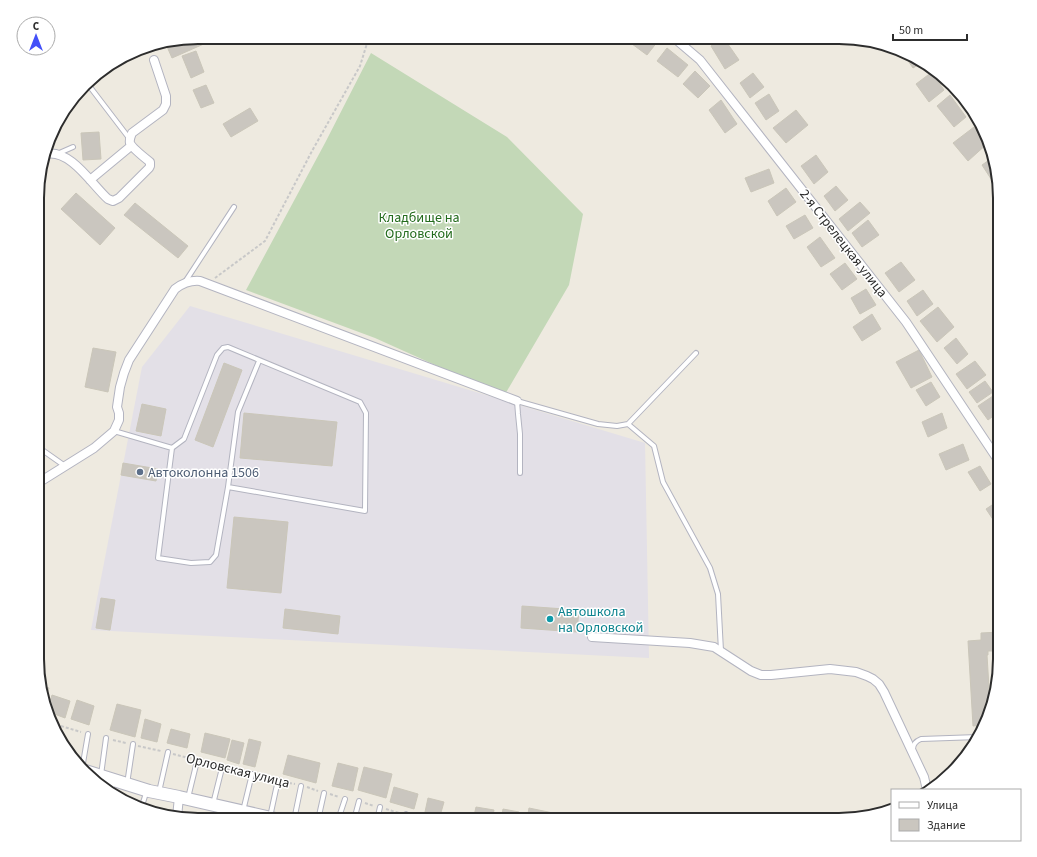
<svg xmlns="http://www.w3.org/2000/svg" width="1037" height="857" viewBox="0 0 1037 857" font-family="'Source Sans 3',sans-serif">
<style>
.industrial{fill:#e3e0e7}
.cemetery{fill:#c3d8b7}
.building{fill:#cac6bf;stroke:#cac6b9}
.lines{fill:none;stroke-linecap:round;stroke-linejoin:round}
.lane-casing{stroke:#b3b4c0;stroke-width:6}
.street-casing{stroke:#b3b4c0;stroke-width:10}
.secondary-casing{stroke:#b3b4c0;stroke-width:14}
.path{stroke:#c8c8c8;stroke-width:2;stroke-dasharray:3 2;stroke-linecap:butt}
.lane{stroke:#fff;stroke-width:4}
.street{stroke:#fff;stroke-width:8}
.secondary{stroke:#fff;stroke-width:12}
.service-dot{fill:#5c6f8a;stroke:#fff;stroke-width:1.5}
.culture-dot{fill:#0f9aa8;stroke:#fff;stroke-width:1.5}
.labels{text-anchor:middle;stroke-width:3;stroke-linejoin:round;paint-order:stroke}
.park-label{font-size:14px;fill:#236b1c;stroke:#fff}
.street-label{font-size:14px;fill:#2d2d2d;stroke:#fff}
.service-label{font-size:14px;fill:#4e5e75;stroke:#fff;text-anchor:start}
.culture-label{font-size:14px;fill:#0d838f;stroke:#fff;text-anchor:start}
.rim{fill:none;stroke:#2d2d2d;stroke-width:2}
</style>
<rect width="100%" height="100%" fill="#eeeae0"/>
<path class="industrial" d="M190,306L645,443L649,658L91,630L142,367Z"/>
<path class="cemetery" d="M371,53L507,137L583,214L569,285L504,396L375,338L246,290L325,143Z"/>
<path class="building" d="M198,37H203L206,43L172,58L165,42Z
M293,37H307L304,43Z
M632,37H652L658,41L647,55L628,41Z
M723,37L739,60L725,69L711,46Z
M667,48L688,65L678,77L657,61Z
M196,51L204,72L191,78L182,56Z
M907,53L921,63L913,68L904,55Z
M695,71L710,86L698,98L683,84Z
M932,72L944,90L929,102L916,84Z
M753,73L764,87L750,98L740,83Z
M206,85L214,103L201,108L193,90Z
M769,94L779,111L766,120L755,103Z
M950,95L966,117L954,127L937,106Z
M721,100L737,124L725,133L709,110Z
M250,108L258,121L231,137L223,124Z
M796,110L808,125L786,143L773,128Z
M974,127L988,143L968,161L953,143Z
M99,132L101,159L83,160L81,133Z
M816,155L828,172L814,184L801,166Z
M992,158L996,180L993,182L982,165Z
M769,169L774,183L751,192L745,178Z
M836,186L848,200L835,211L824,196Z
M786,188L796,202L777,216L768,201Z
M76,193L115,228L100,245L61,209Z
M860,202L870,213L848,231L839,219Z
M135,203L188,246L178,258L124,215Z
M805,215L813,228L794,239L786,226Z
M868,220L879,235L862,247L852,233Z
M820,237L835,258L821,267L807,247Z
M901,262L915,280L899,292L885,273Z
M845,263L857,279L842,290L830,274Z
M866,289L876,305L860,314L851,298Z
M923,290L933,304L917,316L907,301Z
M938,307L954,327L937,342L920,321Z
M872,314L881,329L862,341L853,327Z
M956,338L968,354L957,364L944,348Z
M93,348L116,352L108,392L85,387Z
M919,350L932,377L911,388L896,362Z
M975,361L986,375L967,389L956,374Z
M224,363L242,370L213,447L195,440Z
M985,381L993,392L977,403L969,392Z
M931,382L940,397L926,406L916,390Z
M993,396L1000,406V411L988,420L978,406Z
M142,404L166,409L161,436L136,431Z
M244,413L337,422L332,466L240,458Z
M942,413L947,428L928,437L922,422Z
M1000,420V431L994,424Z
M963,444L969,460L946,470L939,454Z
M123,463L158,469L156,481L121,475Z
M980,466L991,484L980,491L968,472Z
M998,501L1000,504V530L986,509Z
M234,517L288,522L281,593L227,588Z
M101,598L115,600L110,630L96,628Z
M522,606L579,610L577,632L521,628Z
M285,609L340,616L338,634L283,628Z
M1000,632V651H988V655H987L990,704L985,725L973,726L968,641L981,640V633Z
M42,686L49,688L45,700Z
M52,695L70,701L65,718L49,712L48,708Z
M77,700L94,706L89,725L71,719Z
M117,704L141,710L135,737L110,730Z
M145,719L161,724L157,742L141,738Z
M171,729L190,734L187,748L167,743Z
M205,733L230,739L225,758L201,752Z
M249,739L261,742L255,767L243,764Z
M232,740L244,743L239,764L227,760Z
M288,755L320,763L316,783L283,774Z
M338,763L358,768L353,791L332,786Z
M364,767L392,774L386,798L358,790Z
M394,787L418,794L414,809L390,802Z
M428,798L444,802L440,816L425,812Z
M476,807L494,810L492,820H473Z
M529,808L553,813L551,820H527Z
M503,809L519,812L518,820H501Z
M757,816L758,820H747V817Z"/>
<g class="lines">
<defs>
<path id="lane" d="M87,83L129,138
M57,154L73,147
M185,282L234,207
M628,424L654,446L663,482L710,568L718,594L721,651
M114,431L172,448L184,439L217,355L223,348L228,347L360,402L366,413L365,511L228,487L238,412L259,361
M38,447L65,466
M172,448L158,558L191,563L210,562L216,555L228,487
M520,473V434L518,414L517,401L598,424L617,426L628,424L696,353
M53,728L54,724
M913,749C913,744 916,741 921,739L978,737
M82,769L88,734
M101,775L106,738
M127,784L133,744
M110,790L114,782
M159,792L168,752
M188,798L197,761
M213,804L222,768
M141,809L146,793
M243,811L252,774
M270,817L278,780
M229,820L230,811
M294,820L301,786
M318,820L324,793
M338,820L345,799
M354,820L359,801
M377,820L380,807
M405,820L406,814"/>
<path id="street" d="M673,37L700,60L906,322L1000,463
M46,154C71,149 92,185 108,199L113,201L119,198L149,168L150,166V162C145,158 132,148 130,143C129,139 131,136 132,133L163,110L166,104V96L154,60
M90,180L131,146
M38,483L94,448L114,431L119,420V413L117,407L120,387L124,373L129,360L175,289C183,283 190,280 200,281L517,401
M592,637L690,643L714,647L751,671L761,675H771L830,669L856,672L867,676L873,679L879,684L884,692L924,777L927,790
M998,676V668L1000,664
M177,817L179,797"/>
<path id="secondary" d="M82,770L149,791L179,797L280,820"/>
</defs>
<use href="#lane" class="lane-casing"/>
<use href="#street" class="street-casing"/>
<use href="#secondary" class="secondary-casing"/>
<path class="path" d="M215,278L265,241L312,151L360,66L369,37
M61,726L81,732
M113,740L126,743
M138,746L161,751
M173,754L192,759
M204,762L217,766
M227,769L246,773
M258,776L272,779
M284,782L295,784
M307,787L318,791
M330,794L339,797
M365,803L374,806
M386,809L399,813
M411,816L423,820"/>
<use href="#lane" class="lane"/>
<use href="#street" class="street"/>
<use href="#secondary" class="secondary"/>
</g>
<circle class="service-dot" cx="140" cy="472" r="4"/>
<circle class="culture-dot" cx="550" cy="619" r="4"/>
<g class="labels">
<g class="park-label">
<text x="419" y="222">Кладбище на<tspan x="419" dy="16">Орловской</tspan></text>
</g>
<g class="street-label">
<text transform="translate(844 243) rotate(52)" y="5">2-я Стрелецкая улица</text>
<text transform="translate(238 770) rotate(14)" y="5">Орловская улица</text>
</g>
<g class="service-label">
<text x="148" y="477">Автоколонна 1506</text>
</g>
<g class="culture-label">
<text x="558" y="616">Автошкола<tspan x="558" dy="16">на Орловской</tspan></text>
</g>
</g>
<path d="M0 0H1037V857H0ZM198 44H839A154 154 0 0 1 993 198V659A154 154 0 0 1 839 813H198A154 154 0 0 1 44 659V198A154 154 0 0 1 198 44Z" fill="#fff" fill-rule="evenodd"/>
<path class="rim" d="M198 44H839A154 154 0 0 1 993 198V659A154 154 0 0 1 839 813H198A154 154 0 0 1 44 659V198A154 154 0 0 1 198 44Z"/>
<rect x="891" y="789" width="130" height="52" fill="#ffffff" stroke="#ababab"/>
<rect x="899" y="802" width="20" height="6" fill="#ffffff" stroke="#ababab"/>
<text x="927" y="809" font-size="12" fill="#2d2d2d">Улица</text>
<rect x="899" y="819" width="20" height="12" fill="#cac6bf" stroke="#ababab"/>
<text x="927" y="829" font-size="12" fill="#2d2d2d">Здание</text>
<g transform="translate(36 36)"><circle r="19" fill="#ffffff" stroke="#ababab"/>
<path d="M0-3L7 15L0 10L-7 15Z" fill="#4350f8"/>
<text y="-6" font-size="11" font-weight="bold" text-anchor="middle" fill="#2d2d2d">С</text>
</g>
<path d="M893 34v6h74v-6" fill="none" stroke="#2d2d2d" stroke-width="2"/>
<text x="899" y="34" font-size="12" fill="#2d2d2d" stroke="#ffffff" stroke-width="3" paint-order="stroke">50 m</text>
</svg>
